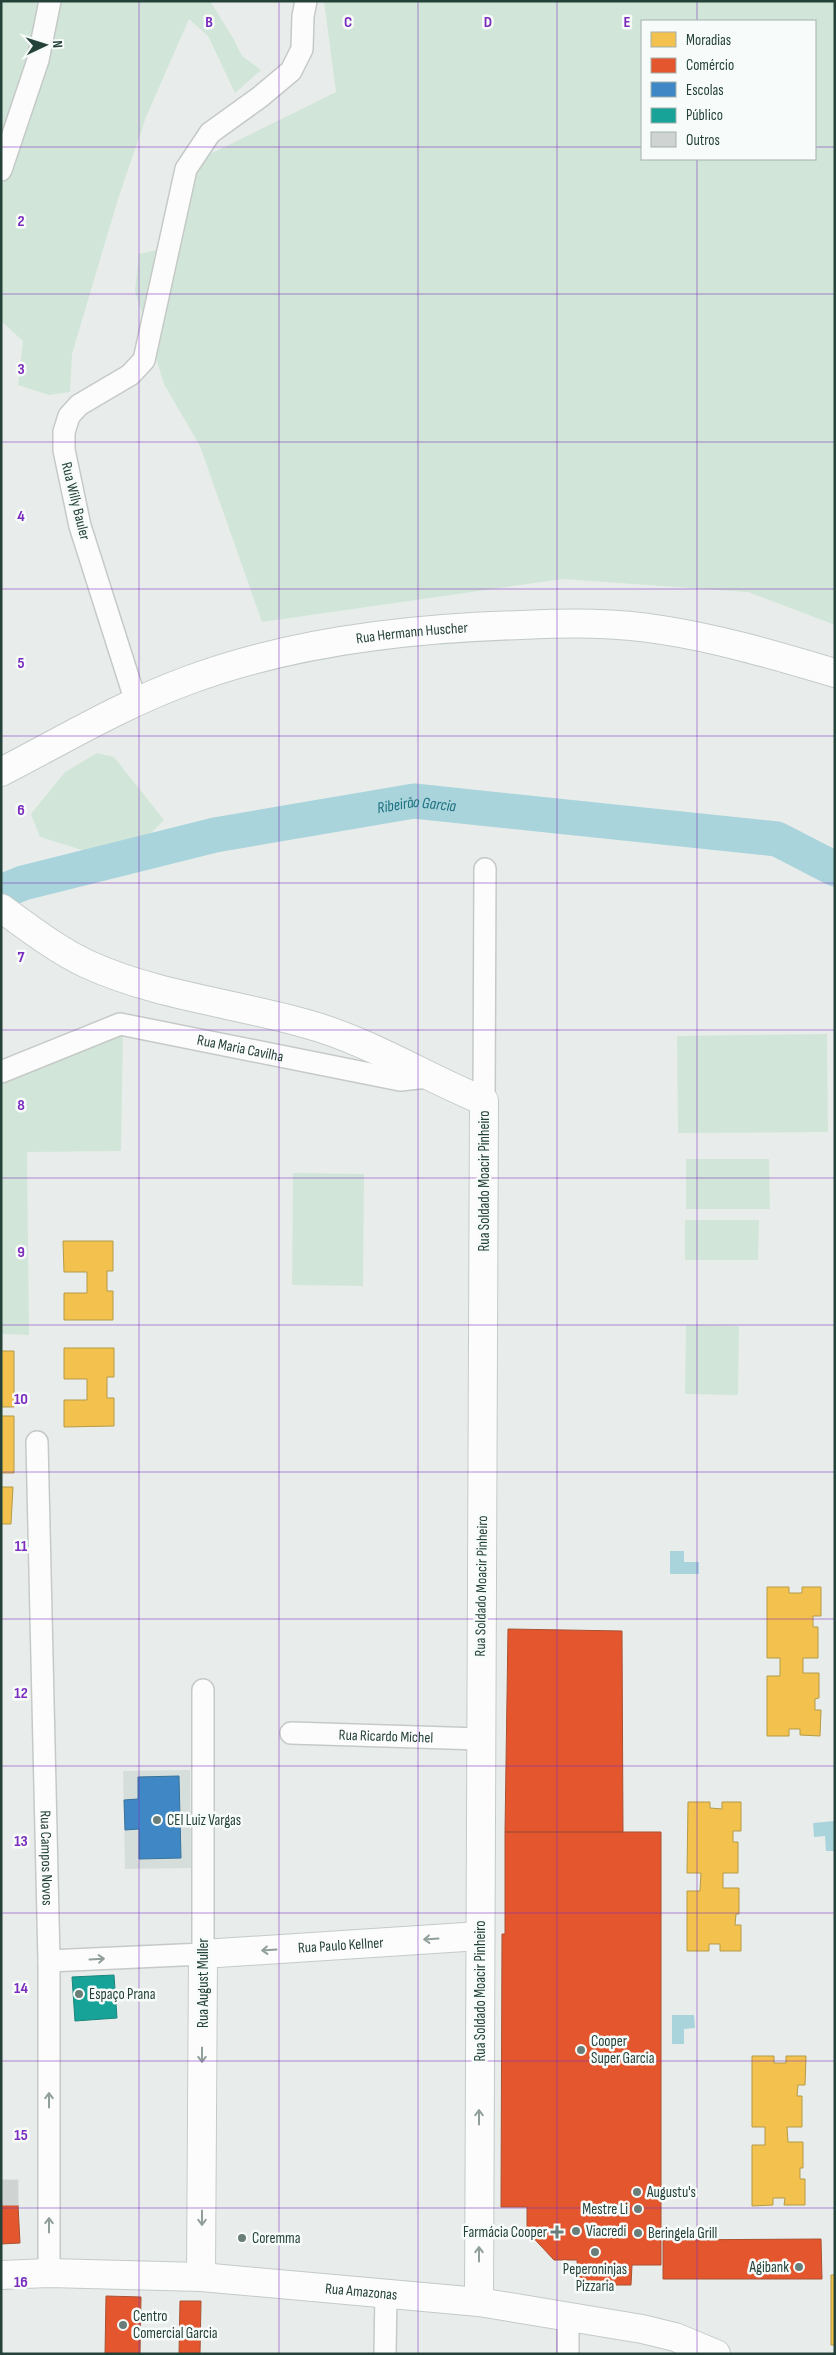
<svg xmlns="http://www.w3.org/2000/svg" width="836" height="2355" viewBox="0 0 836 2355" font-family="'Sofia Sans Condensed',sans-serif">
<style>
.built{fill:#d6dedb}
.green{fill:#d1e6d8;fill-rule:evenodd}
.water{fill:#a9d4db}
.homes{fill:#f2c14e;stroke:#b49b48}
.shops{fill:#e4572e;stroke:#aa5132}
.schools{fill:#3f88c5;stroke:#37739b}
.public{fill:#17a398;stroke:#1b867c}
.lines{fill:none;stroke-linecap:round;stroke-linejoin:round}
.river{stroke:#a9d4db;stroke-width:35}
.building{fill:#cfd4d2;stroke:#d1d6d4}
.street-casing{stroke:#c5cac8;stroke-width:24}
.secondary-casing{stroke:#c3cbc8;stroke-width:30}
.street{stroke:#fcfcfc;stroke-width:21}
.secondary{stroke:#fcfcfc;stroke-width:28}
.oneway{stroke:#909f9b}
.grid{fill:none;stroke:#7b2cbf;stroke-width:1;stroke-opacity:0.55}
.poi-dot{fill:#697e78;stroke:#f7fbf9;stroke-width:2}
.labels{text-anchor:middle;stroke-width:5;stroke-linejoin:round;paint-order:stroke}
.street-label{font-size:15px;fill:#24423a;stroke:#f7fbf9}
.poi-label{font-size:15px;fill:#24423a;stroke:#f7fbf9;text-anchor:start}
.water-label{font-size:16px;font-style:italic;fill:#1c6f80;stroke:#f7fbf9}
.grid-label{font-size:16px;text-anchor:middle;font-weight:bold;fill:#7b2cbf;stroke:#f7fbf9;stroke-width:5;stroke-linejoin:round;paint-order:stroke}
</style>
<rect width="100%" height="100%" fill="#e8edeb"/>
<path class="built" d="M190,1770L191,1868L125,1869L123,1771Z"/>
<path class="green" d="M1,1H210L233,38L242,56L261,70L235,93L208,36L189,19L146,117L118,199L72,354L70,392L49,395L18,385L23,341L1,321Z
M324,1H835V625L748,592L563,579L262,622L200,446L164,384L135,291L139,254L161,249L204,157L336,92ZM642,21H815V159H642Z
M97,753L114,757L164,820L148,836L89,852L40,837L31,814L65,772Z
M123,1029L121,1151L27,1152L29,1335L1,1334V1080Z
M827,1034L828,1132L678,1133L677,1036Z
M686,1159H769L770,1209H686Z
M293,1173L364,1174L363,1286L292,1285Z
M685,1220H759L758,1260H685Z
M686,1325L739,1326L738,1395L685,1394Z"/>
<path class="water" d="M670,1551H684V1562H699V1574H670Z
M835,1821V1851H826L825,1836L814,1837L813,1823Z
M672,2015H694L695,2028L684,2029V2044H672Z"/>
<path class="homes" d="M63,1241H113V1271H107V1291H113V1320H64V1293H87V1272H64Z
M64,1348H114V1377H107V1398H114V1426L64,1427V1400H87V1379H64Z
M1,1351H14V1407H1Z
M1,1416H14V1473H1Z
M1,1487H13L11,1524H1Z
M767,1587H789V1593H802V1587H821V1616H813V1627H818V1658H803V1673H819V1698L815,1699V1710H821L820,1736L800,1735V1729H789V1736H767V1676H780V1658H767Z
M688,1802H710V1808L722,1809V1802H741V1831H733V1842H738V1873H723V1888H739V1914H736L735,1925H741V1951H720V1944H709V1951H687V1891H700L701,1873H687Z
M752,2056H774V2063H786V2056H806L805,2085H798L797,2096H802V2127H787L788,2142H803V2168H800V2179H805V2205H784L785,2198H773V2205L752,2206V2145H765V2127H752Z
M831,2275H835V2345H831Z"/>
<path class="shops" d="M508,1629L622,1631L623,1832H505Z
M505,1832H661V2265H632L631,2285H578L577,2260H554L527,2231V2207H501L502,1934H505Z
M1,2205H18L20,2243L1,2244Z
M821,2239L822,2279H663V2240Z
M106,2296L141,2297L140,2354H105Z
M180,2301H201L200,2354H179Z"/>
<path class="schools" d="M179,1776L181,1858L139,1859V1829L125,1830L124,1800L138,1799V1777Z"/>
<path class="public" d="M114,1975L117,2018L75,2021L72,1977Z"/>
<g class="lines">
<path class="river" id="s1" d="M1,892L23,883L215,835L414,801L777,839L835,869"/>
</g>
<path class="building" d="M1,2180H18V2205H1Z"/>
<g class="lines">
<defs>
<g id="street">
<path d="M1,170L38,60L50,1"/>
<path d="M136,702L80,526L64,450V432L69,416L79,405L130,375L144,360L186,169L210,133L260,97L291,71L302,49L303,16L306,1"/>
<path id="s2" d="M1,1072L120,1024L400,1080L428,1077"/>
<path d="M484,1101L485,869"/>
<path id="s3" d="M37,1442L49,1961V2273"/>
<path id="s4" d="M291,1733L480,1739"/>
<path d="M49,1961L203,1954V1690"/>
<path d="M385,2354L386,2292"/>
<path d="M568,2354V2317"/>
</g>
<g id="secondary">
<path id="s5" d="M1,772C63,740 123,704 189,680C294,641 411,628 522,625C569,623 615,622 662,630C721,639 777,656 835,673"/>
<path d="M1,908C29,928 57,950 87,964C157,996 234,1003 307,1024C369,1041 425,1077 484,1101L479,2302"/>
<path id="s6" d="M1,2275L49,2273L201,2277L479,2302L642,2329L675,2337L716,2354"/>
<path id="s7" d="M201,2277L203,1954L480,1936"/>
</g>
</defs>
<use href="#street" class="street-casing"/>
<use href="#secondary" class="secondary-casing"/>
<use href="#street" class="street"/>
<use href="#secondary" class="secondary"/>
</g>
<defs><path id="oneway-shaft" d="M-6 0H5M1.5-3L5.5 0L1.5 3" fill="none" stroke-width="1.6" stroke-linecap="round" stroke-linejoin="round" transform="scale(1.25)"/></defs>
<g class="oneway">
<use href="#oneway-shaft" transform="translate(431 1939) rotate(176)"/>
<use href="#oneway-shaft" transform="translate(269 1950) rotate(176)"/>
<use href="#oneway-shaft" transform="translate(97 1959) rotate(-3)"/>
<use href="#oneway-shaft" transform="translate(202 2055) rotate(90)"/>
<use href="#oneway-shaft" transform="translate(49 2100) rotate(-90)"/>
<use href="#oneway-shaft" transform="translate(479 2117) rotate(-90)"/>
<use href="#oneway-shaft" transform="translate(202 2218) rotate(90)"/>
<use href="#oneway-shaft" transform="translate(49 2225) rotate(-90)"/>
<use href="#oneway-shaft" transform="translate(479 2254) rotate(-90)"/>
</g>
<path class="grid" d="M139,1V2354M279,1V2354M418,1V2354M557,1V2354M697,1V21M1,147H642M815,147H835M697,159V2354M1,294H835M1,442H835M1,589H835M1,736H835M1,883H835M1,1030H835M1,1178H835M1,1325H835M1,1472H835M1,1619H835M1,1766H835M1,1913H835M1,2061H835M1,2208H835"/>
<g class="poi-dot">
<circle cx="157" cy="1820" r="5"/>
<circle cx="79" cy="1994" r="5"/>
<circle cx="581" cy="2050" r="5"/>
<circle cx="637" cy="2192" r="5"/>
<circle cx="638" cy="2209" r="5"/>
<circle cx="576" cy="2231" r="5"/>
<path d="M554.5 2224.5h5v5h5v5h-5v5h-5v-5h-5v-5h5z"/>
<circle cx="638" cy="2233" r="5"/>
<circle cx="242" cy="2238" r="5"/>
<circle cx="595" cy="2252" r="5"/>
<circle cx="799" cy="2267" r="5"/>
<circle cx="123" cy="2325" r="5"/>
</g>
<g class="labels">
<g class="street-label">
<text transform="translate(76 501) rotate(76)" y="5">Rua Willy Bauler</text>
<text dy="5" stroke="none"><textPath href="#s5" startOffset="438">Rua Hermann Huscher</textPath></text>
<text dy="5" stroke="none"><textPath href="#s2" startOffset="251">Rua Maria Cavilha</textPath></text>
<text transform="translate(484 1181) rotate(-90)" y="5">Rua Soldado Moacir Pinheiro</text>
<text transform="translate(481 1586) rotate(-89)" y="5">Rua Soldado Moacir Pinheiro</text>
<text dy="5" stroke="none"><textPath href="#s4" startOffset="95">Rua Ricardo Michel</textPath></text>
<text dy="5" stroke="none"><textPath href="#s3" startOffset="416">Rua Campos Novos</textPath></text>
<text dy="5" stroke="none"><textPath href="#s7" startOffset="461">Rua Paulo Kellner</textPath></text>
<text transform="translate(203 1983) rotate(-90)" y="5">Rua August Muller</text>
<text transform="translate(480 1991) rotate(-90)" y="5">Rua Soldado Moacir Pinheiro</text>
<text dy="5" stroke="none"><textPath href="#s6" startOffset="361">Rua Amazonas</textPath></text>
</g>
<g class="poi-label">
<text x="167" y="1825">CEI Luiz Vargas</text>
<text x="89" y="1999">Espaço Prana</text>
<text x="591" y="2046">Cooper<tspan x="591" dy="17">Super Garcia</tspan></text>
<text x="647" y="2197">Augustu's</text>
<text x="628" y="2214" text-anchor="end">Mestre Li</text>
<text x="586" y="2236">Viacredi</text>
<text x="547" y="2237" text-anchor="end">Farmácia Cooper</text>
<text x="648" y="2238">Beringela Grill</text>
<text x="252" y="2243">Coremma</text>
<text x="789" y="2272" text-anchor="end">Agibank</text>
<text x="595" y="2274" text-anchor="middle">Peperoninjas<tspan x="595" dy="17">Pizzaria</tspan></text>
<text x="133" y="2321">Centro<tspan x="133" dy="17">Comercial Garcia</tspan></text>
</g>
<g class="water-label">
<text dy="6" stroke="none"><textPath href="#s1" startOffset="426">Ribeirão Garcia</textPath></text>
</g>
</g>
<g class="grid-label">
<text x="209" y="27">B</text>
<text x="348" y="27">C</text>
<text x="488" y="27">D</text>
<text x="627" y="27">E</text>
<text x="21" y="226">2</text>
<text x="21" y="374">3</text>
<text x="21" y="521">4</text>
<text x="21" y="668">5</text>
<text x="21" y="815">6</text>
<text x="21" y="962">7</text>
<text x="21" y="1110">8</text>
<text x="21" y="1257">9</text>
<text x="21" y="1404">10</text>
<text x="21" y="1551">11</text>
<text x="21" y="1698">12</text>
<text x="21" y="1846">13</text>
<text x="21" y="1993">14</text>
<text x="21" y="2140">15</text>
<text x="21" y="2287">16</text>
</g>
<rect width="836" height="2355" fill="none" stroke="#24423a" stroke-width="5"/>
<rect x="641" y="20" width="175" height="140" fill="#f7fbf9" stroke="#a3b1ad"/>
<rect x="651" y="32" width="25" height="15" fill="#f2c14e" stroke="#a3b1ad"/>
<text x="686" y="45" font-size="15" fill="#24423a">Moradias</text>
<rect x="651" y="58" width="25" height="15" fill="#e4572e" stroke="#a3b1ad"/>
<text x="686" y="70" font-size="15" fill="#24423a">Comércio</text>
<rect x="651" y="82" width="25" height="15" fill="#3f88c5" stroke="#a3b1ad"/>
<text x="686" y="95" font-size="15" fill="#24423a">Escolas</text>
<rect x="651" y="108" width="25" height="15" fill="#17a398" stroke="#a3b1ad"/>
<text x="686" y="120" font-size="15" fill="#24423a">Público</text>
<rect x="651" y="132" width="25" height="15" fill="#cfd4d2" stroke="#a3b1ad"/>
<text x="686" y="145" font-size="15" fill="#24423a">Outros</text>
<g transform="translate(45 45) rotate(86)" stroke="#f7fbf9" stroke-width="4" paint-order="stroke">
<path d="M0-4L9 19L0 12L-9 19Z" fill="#24423a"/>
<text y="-8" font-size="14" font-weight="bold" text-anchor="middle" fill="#24423a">N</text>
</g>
</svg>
